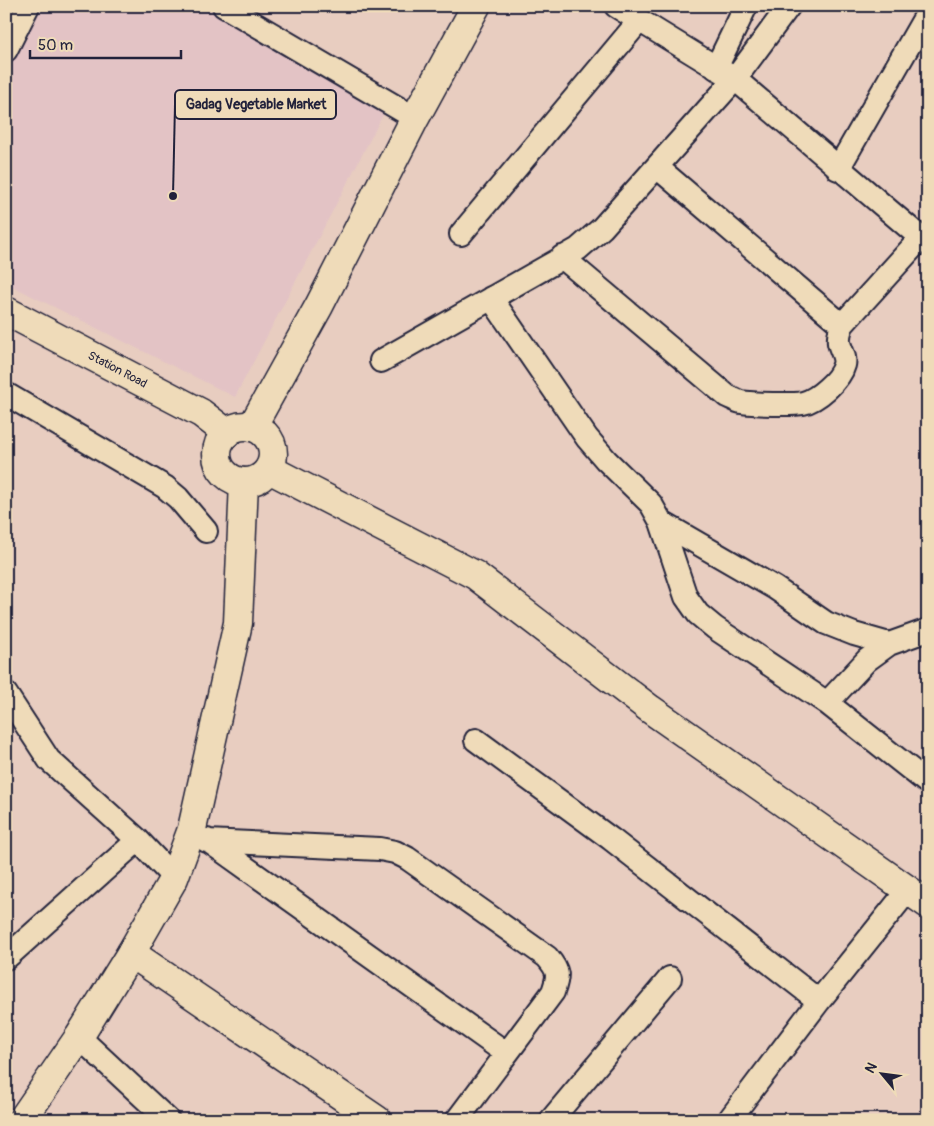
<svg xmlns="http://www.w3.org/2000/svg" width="934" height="1126" viewBox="0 0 934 1126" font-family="Pangolin,sans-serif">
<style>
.built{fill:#e3c3c5}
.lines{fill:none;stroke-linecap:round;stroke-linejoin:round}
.street-casing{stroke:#22223b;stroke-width:26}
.secondary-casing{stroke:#22223b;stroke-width:31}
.street{stroke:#efdbb9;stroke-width:22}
.secondary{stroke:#efdbb9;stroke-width:28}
.labels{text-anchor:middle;stroke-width:4.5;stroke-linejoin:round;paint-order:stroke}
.street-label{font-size:12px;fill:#22223b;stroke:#efdbb9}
.leader{fill:none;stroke:#22223b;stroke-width:2}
.callout-dot{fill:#22223b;stroke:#efdbb9;stroke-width:2}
.callout{fill:#efdbb9;stroke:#22223b;stroke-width:2}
.callout-label{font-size:14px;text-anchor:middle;font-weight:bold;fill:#22223b}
</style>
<rect width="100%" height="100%" fill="#e8cdc0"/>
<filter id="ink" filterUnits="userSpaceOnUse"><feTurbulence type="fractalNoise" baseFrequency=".02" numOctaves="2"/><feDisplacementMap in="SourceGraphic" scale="10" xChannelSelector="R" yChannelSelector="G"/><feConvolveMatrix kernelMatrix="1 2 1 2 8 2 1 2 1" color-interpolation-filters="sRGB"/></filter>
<g filter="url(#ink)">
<path class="built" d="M35,6H212L386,109L235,397L6,283V63Z"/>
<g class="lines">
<defs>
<path id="street" d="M224,6L415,118
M616,6L735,79L928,244
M6,50L28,6
M716,68L746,6
M657,167L842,325
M838,169L928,12
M461,234L639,21
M562,257L727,396C732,398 737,401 741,402C752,404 793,405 803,403C817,400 840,380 844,365C846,357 841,351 839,343C838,336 840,331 842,325L920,239
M491,298L587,438L606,460L651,504L661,522L686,597L698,614L715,628L827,703L928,783
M381,361L578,249L602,228L735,79L789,6
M6,394L165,487L178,498L206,531
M661,522L775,588L826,623L854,634L889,644
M6,694L49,760L138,840L174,878
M827,703L867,660L889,644L928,630
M476,740L611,839L819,1001
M207,840L506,1053
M207,841L380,849L395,852L407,858L547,957C559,971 559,975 553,992L457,1120
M6,958L138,840
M79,1037L168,1120
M551,1120L670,978
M729,1120L819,1001L908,890"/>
<g id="secondary">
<path id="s1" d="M6,311L201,413L227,433"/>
<circle cx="245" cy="454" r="28"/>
<path d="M252,427L319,306L415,118L476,6"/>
<path d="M269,469L475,575L650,709L928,904"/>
<path d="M131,953L377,1120"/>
<path d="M22,1120L79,1037L131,953L174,878L192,829L238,623L244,482"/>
</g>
</defs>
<use href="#street" class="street-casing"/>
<use href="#secondary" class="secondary-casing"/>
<use href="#street" class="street"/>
<use href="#secondary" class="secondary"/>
</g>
</g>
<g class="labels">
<g class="street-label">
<text dy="4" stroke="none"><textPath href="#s1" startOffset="126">Station Road</textPath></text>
</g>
</g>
<path class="leader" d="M173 196L175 104"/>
<circle class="callout-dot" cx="173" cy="196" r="5"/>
<rect class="callout" x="175" y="90" width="161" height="29" rx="5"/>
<g class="callout-label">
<text x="256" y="109">Gadag Vegetable Market</text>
</g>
<rect width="934" height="1126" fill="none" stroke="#efdbb9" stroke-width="25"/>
<rect x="12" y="12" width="909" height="1101" fill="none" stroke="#22223b" stroke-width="2" filter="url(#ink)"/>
<g transform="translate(882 1074) rotate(299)" stroke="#efdbb9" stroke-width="4" paint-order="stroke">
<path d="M0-4L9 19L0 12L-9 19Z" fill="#22223b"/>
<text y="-8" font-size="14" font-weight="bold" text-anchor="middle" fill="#22223b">N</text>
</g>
<path d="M30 50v8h151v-8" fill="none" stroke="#22223b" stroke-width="2.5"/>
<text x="38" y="50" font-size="15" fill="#22223b" stroke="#efdbb9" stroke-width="4" paint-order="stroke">50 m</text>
</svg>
